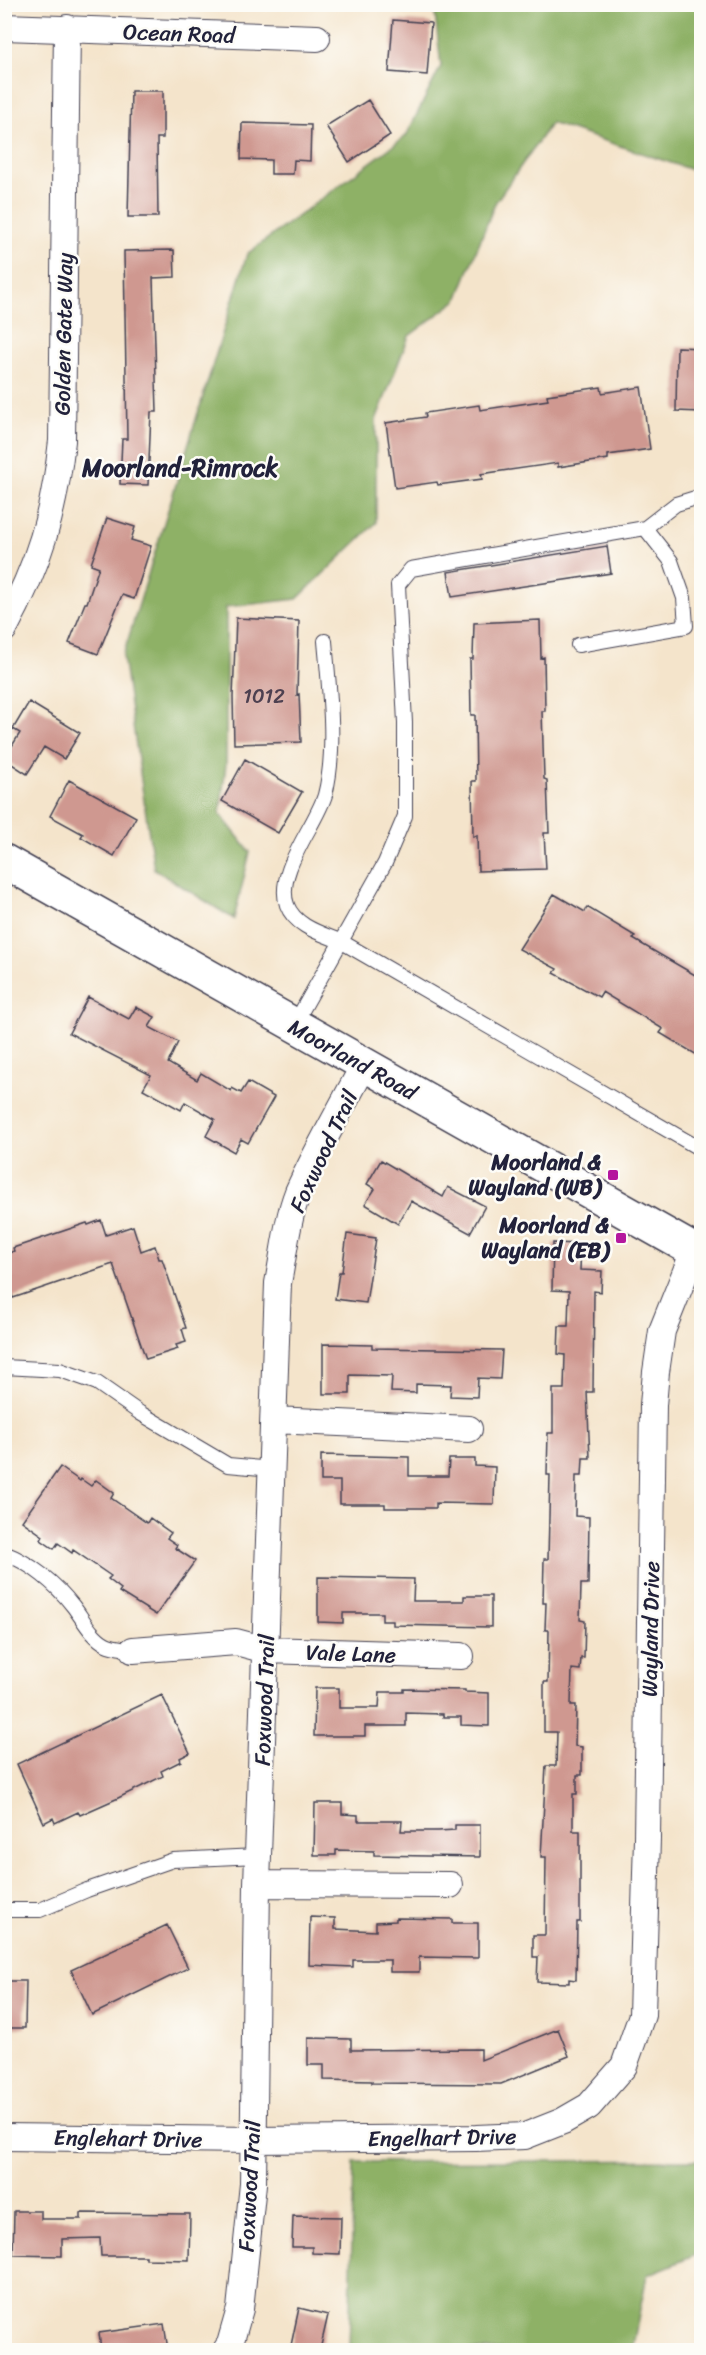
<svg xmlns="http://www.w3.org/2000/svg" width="706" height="2355" viewBox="0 0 706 2355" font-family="Sriracha,sans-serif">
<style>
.forest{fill:#8eb166;stroke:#586a50;stroke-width:1.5}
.building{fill:#cf9890}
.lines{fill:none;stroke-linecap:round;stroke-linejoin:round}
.service-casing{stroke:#423f51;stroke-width:16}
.minor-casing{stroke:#423f51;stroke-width:28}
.tertiary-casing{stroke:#423f51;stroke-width:36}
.service{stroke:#fff;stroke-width:14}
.minor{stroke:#fff;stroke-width:26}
.tertiary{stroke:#fff;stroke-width:33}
.poi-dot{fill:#b5179e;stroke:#fdfcf7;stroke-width:2}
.labels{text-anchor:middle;stroke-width:5;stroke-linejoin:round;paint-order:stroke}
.number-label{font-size:20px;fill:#4d4050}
.street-label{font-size:22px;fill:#22223b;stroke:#fdfcf7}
.poi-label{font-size:22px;font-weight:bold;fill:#22223b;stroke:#fdfcf7;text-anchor:end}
.neighbourhood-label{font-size:24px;font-weight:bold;fill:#22223b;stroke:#fdfcf7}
</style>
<rect width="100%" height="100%" fill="#fdfcf7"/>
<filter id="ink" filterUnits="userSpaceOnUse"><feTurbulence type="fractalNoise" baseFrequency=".0167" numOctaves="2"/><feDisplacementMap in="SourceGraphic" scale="12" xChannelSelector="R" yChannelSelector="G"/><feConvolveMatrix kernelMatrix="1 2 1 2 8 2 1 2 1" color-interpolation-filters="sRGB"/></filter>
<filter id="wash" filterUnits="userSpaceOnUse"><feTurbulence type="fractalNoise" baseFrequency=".008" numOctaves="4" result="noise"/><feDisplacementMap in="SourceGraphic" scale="24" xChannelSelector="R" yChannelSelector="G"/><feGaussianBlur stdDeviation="1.35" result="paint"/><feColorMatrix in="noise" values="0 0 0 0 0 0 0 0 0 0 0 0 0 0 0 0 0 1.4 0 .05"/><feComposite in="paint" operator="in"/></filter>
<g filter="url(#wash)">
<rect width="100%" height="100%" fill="#f4e4cb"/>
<path class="forest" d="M434,5H701V173L551,123L495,203L457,300L409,336L376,420V523L297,599L226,607V764L220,814L250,852L234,919L154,869L123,656L247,254L406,136L441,66Z
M701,2160V2253L647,2275L632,2350H349L354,2162Z"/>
<g id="blocks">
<path class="building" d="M393,20L431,23L427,75L389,72Z
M131,91H163V138H157L158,217H128Z
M368,100L390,135L349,162L326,126Z
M242,123L311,125L310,161L294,160L293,174H271V160L241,159Z
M174,250L175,277L153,278L157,412H151L148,485L120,484L122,439H127L124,251Z
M677,347L702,348V412L676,411Z
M601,387L602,393L641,387L650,449L608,455V459L558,467V463L481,474L482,479L438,485L437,482L395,488L386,423L426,417L425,413L479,405L480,410L548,400L547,395Z
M107,518L135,527L131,540L151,546L134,599L122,595L98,654L69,643L85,603H87L99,567L91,564Z
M607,546L611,573L452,597L448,572Z
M236,618L299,621L297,695L299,694L301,742L234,744L233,697Z
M540,620L541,658L544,657L545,711H542L544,779L547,780L549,833H544L546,869L478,871L477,835L473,837L472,781H476L475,715H471L470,659H473L474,623Z
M29,702L80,733L64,759L44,747L27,774L4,759L20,733L13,729Z
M245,759L302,792L278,833L222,801Z
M69,780L136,817L114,856L81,837L83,834L50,816Z
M554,894L585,912L587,907L635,936L633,939L702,979V1058L660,1033L663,1029L602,992L599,997L554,973L557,969L519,949Z
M88,997L129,1019L136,1007L155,1017L149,1027L178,1042L168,1063L197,1080L201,1073L231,1091L232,1088L241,1093L248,1082L274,1097L248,1143L241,1139L234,1152L206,1136L215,1119L185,1102L181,1110L143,1089L151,1075L69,1033Z
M381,1160L443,1197L448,1187L485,1206L470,1233L411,1201L398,1224L365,1204L375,1189L367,1184Z
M101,1220L106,1235L133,1226L141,1251L155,1246L159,1259H162L186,1328L182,1329L186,1342L176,1345L178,1349L146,1359L113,1264L13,1298L4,1274V1255L14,1251L13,1248L87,1223L88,1225Z
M347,1234L376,1238L366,1303L335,1299L339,1272H342Z
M553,1243L581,1244L580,1270L602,1271L601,1292L594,1291L593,1392H587L590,1458H583L582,1476H576L575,1516L589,1517L588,1584H581L580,1620L585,1621L584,1658H581L580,1670L572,1669L571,1705H576L575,1746L582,1747V1775H577V1794H573V1831H580V1922H577L576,1980L569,1979V1983L537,1982L538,1957H533V1935H545L546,1857H541L546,1766H556L557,1732H544V1682H548L549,1630H545L546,1603H543L544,1559H548L550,1475H547L548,1433H553V1389H564L565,1355L558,1354L559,1326H568L569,1291L552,1290Z
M323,1344L372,1345V1348L502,1350L500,1379L478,1378L477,1397L450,1396L451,1385L416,1384V1393L391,1392L392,1376L350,1375V1394H323Z
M321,1455L409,1457V1476H448L449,1459H475V1466L495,1467L494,1504L436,1503V1508H385V1504H340V1481H321Z
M60,1467L80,1481L81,1479L91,1486L96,1480L114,1493L111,1498L147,1523L150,1518L171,1533L167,1538L177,1545L175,1548L195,1561L156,1615L119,1592L121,1589L108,1579L111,1576L73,1550L72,1553L58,1543L54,1549L41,1540L43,1536L22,1521Z
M318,1577L414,1579L413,1601H464V1596H491V1627L393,1625V1621H382V1613H343V1623L318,1622Z
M315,1688H339V1708H379L380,1692H404V1689L465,1690V1692L489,1693V1726L461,1725V1717H443V1714L406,1713V1726H365V1736H314Z
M162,1695L190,1753L180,1758L181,1761L161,1771L163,1776L116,1799L80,1815L78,1812L55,1823L53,1818L44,1823L17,1764Z
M315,1803H342V1814L358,1815V1821H402L401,1831H438L455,1830V1825H480V1857L374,1855V1851L336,1850V1855H314Z
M310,1917L335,1918V1929L376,1931V1922L396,1921V1918L452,1919V1923H478V1958L419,1957V1972H390V1960H353V1967L309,1965Z
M167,1925L188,1968L92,2015L71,1970Z
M4,1981H26L25,2028H4Z
M558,2029L569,2056L501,2084L372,2083V2081L324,2080V2065H308V2038L351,2039V2050L481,2049V2060Z
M14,2211H41V2219H81V2213L190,2214L189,2260L146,2259V2256H101L100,2238L62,2239V2256L13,2255Z
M293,2216L341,2217L340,2254L312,2253V2247H292Z
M299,2308L328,2315L320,2350H290Z
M164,2324L168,2350H101L99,2333Z"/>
</g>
</g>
<g filter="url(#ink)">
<use href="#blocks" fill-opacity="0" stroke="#423f51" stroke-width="1.5"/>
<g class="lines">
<defs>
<path id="service" d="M325,641C329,688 337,749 325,795C316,825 275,872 287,905C295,927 323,934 342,942L702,1150
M578,645L686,626L684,598L671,561L645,528
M294,1025L385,863L405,816V723L398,585L411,569L645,528L676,504L702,496
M4,1367L60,1370L97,1383L140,1413L228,1465L273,1469
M4,1553C31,1563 56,1584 73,1606C83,1619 92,1637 106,1644C114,1648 125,1648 133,1650
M4,1910H40L87,1890L173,1860L257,1856"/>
<path id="minor" d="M4,27L317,38
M4,629C39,565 54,513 62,441L67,28
M274,1420L469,1429
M133,1650L236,1642L266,1650L461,1656
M257,1884L450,1885
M4,2137L252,2140L476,2138L525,2136L563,2121L589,2106L624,2066L642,2015L647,1838L653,1405L656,1372L662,1331L694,1251
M226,2350L230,2344L240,2309L253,2184L257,1884L278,1283C284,1253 287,1220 298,1192C317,1149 342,1107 364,1065"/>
<path id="tertiary" d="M4,861L702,1255"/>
</defs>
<use href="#service" class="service-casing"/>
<use href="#minor" class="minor-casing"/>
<use href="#tertiary" class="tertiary-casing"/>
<use href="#service" class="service"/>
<use href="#minor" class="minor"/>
<use href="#tertiary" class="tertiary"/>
</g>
</g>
<g class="poi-dot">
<rect x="607" y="1169" width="12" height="12" rx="3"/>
<rect x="615" y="1232" width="12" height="12" rx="3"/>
</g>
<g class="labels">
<g class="number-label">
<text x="264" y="703">1012</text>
</g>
<g class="street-label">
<text transform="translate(179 33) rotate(2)" y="8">Ocean Road</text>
<text transform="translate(63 334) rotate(-89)" y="8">Golden Gate Way</text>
<text transform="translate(353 1059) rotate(29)" y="8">Moorland Road</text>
<text transform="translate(323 1151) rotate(-65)" y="8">Foxwood Trail</text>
<text transform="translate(650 1629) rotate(-89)" y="8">Wayland Drive</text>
<text transform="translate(351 1653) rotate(2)" y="8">Vale Lane</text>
<text transform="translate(264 1700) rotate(-88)" y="8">Foxwood Trail</text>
<text transform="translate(442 2137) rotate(-1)" y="8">Engelhart Drive</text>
<text transform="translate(128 2138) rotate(1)" y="8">Englehart Drive</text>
<text transform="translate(249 2186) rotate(-87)" y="8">Foxwood Trail</text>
</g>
<g class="poi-label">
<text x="601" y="1170">Moorland &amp;<tspan x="601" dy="25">Wayland (WB)</tspan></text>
<text x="609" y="1233">Moorland &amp;<tspan x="609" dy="25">Wayland (EB)</tspan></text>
</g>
<g class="neighbourhood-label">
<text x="180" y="476">Moorland-Rimrock</text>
</g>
</g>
<rect width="706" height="2355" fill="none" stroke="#fdfcf7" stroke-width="24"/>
</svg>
